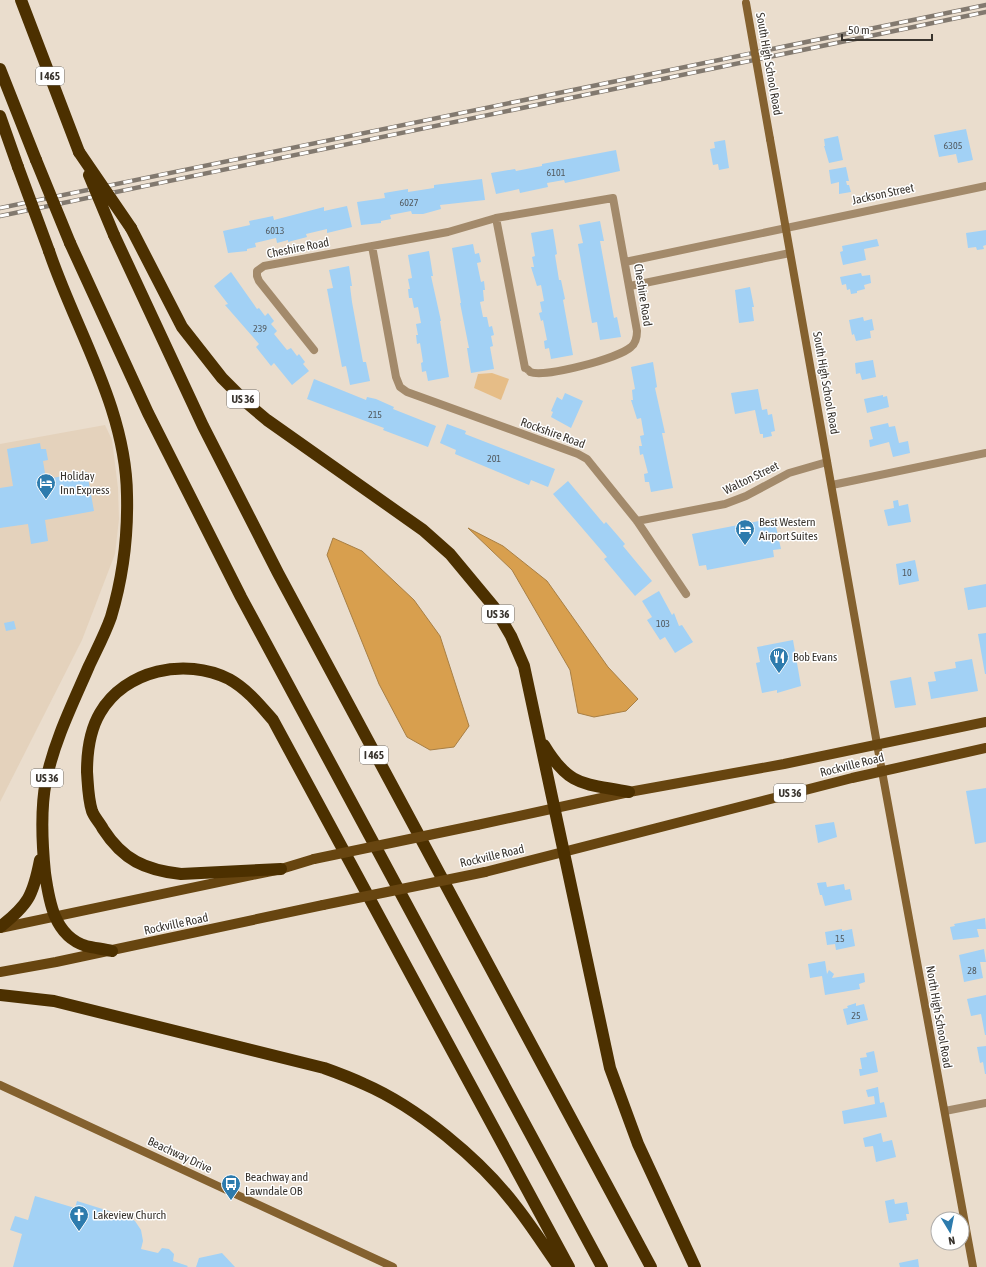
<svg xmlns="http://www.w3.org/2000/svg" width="986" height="1267" viewBox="0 0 986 1267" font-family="'Asap Condensed',sans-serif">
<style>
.built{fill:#e4d2bc}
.green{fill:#e6bd87}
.water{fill:#d89f4e;stroke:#a87f44}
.building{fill:#a2d1f5}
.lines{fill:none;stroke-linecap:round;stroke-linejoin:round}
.street{stroke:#a38a6b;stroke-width:8}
.secondary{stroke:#84612f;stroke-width:8}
.primary{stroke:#674510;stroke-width:10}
.highway{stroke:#4c3000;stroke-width:12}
.rail-casing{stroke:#82796f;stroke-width:4.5}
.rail{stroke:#fff;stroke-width:3;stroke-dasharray:9;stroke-linecap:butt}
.secondary-bridge{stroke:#84612f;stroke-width:8}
.primary-bridge{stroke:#674510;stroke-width:10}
.highway-bridge{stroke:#4c3000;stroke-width:12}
.labels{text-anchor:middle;stroke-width:3;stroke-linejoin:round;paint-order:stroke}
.number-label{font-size:10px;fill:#525a5f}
.shield{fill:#fff;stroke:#74706c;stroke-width:1}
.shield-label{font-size:11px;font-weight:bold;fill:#38332d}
.street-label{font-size:12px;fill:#38332d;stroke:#fff}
.poi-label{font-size:12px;fill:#38332d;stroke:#fff;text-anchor:start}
</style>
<rect width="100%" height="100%" fill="#eaddcd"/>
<path class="built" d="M105,425L112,440L118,488L119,519L115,554L82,640L0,802V444Z"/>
<path class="green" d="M492,373L509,379L501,400L474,388L478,374Z"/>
<path class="water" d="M468,528L503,546L547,581L608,667L638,699L626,711L594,717L578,713L570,670L512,570Z
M333,538L362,551L414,600L440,636L469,726L454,747L430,750L407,737L379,684L327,555Z"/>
<path class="building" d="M966,129L973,160L958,163L956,154L939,157L934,135Z
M838,136L843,160L829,163L824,146H825L824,139Z
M725,140L729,168L719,170L718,164L713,165L710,149L715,148L714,142Z
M616,150L620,171L565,183L564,180L547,183L548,187L520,193L519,189L496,194L491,173L515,169L516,171L542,166V164Z
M846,167L849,181H846L847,185H849L851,192L839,194V182L831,184L829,170Z
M482,179L485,200L440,205L441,209L423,214H412L411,211L390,215L391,219L381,221V223L361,225L357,202L385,198L384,193L408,189V192L434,188V185Z
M347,206L352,227L327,233V229L306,234L307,237L288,242V240L277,243L276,238L255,243L256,247L247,249V251L228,253L223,231L250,225L249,221L273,216L274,220L324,207V211Z
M600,221L604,241H600L614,318L617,317L621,337L600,340L597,322L592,323L578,244L583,243L579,225Z
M553,229L557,254L555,255L559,280H561L565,299L563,300L573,355L551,359L549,348L545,349L544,341L547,340L543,320L541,321L539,313L542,312L540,302L544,301L541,285L537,286L531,267H534L532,257L535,256L531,233Z
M986,230V245L983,246L984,249L977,250L976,247L968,248L966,233Z
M877,239L879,246L864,249L866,260L843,265L840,252L843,251L842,246Z
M473,244L475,254L479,253L481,262L477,263L481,282L484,281L485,290H483L484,301L480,302L483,317H487L489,327L492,326L494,335L491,336L493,346L490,347L494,369L471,373L467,348H469L460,303H461L452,248Z
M429,251L433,276H431L441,321H440L449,377L428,381L426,371L422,372L421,363L423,362L420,343L417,344L416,335H418L416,324L421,323L418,307L414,308L412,298H409L408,289H410L408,279L412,278L408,255Z
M349,266L352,286H350L352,302L363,362H366L370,381L350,385L346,366L342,367L327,289L333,288L329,270Z
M231,272L257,309L259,308L265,316L268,313L274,321L271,324L277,331L274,334L287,350L291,348L297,356L299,354L305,362L303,364L309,371L292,385L274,363L271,366L256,347L259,344L225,305L228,304L214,286Z
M861,273L862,276L870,275L871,283L864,285L865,289L857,291V293L851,294L850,289L847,290L846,284L842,285L840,277Z
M750,287L754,307H752L754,321L739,323L735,290Z
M863,317L864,321L872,319L874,330L870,331L871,338L856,341L854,334L852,335L849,320Z
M873,360L876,377L862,380L860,373L856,374L855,363Z
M653,362L657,387L655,388L665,433H662L673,488L651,492L649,482H645L644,474L648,473L643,454L640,455L639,446H642L640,436L644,435L641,418L637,419L631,400H633L632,390L635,389L631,367Z
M314,379L366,400L367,397L376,399L394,407L393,409L436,426L428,447L383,430L384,428L307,399Z
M758,389L762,410L767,409L768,415L772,414L775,431L771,432L772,436L763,438V434H760L755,410L735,414L731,393Z
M565,393L583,401L571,428L551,417L553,412L551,411L557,397L562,400Z
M883,395V397L887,396L889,407L867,413L864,399Z
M888,423L889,427L895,426L899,443L908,441L910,453L893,457L889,442L870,447L869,440L873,439L870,427Z
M447,424L466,431L465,434L555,469L548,487L531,480L529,485L455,454L456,450L440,443Z
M40,443L41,449H46L48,460L43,461L46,479L87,472L94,511L45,520L48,541L31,544L28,524L0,528V488L13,486L7,449Z
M568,481L604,524L606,522L625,544L623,546L652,581L635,596L604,559L607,557L553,494Z
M898,500L899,506L908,504L911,522L888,526L884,510L894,508L893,501Z
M774,518L781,549L773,550L774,557L707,570L706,565L699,566L692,534Z
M915,560L919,581L899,585L896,564Z
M986,584V607L968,610L964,588Z
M659,591L672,615L674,613L679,626L682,625L693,642L675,653L665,637L660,640L647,620L652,617L642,601Z
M14,621L16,629L6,631L4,623Z
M986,633V674H985L978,634Z
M793,640L801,686L777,693V690L762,693L756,663L760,662L757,647Z
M972,659L978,691L931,699L928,682L936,681L934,672L956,668L955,662Z
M911,677L916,705L895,708L890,681Z
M986,788V842L975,844L966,791Z
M834,822L837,837L818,843L815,825Z
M826,882L827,887L844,884L845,890L850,889L852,900L825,906L822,895H820L817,883Z
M985,918L986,929H977L979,937L953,940L950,927L955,926L954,924Z
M842,929V931L852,929L855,946L836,950L835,944L827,945L825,932Z
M984,949L986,962H980L983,978L964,982L959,955Z
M825,961L827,974L829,970L834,974L832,978L864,973L865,982L859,984L860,989L825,995L822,976L810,978L808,964Z
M986,995V1035H985L981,1014L971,1016L967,999Z
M856,1003V1006L864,1004L868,1020L847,1025L843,1009L848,1008L847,1006Z
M986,1046V1074H985L983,1062L980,1063L977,1047Z
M874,1051L878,1072L860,1076L859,1069H862L860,1058L867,1057L866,1053Z
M878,1087L880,1103L884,1102L887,1117L844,1124L842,1111L875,1104L874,1096L868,1097L866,1090Z
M881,1133L883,1142L892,1140L896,1157L876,1162L873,1146L865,1147L863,1138Z
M35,1196L75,1208L77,1201L128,1217L135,1221L141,1230L143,1241L141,1249L158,1253L162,1248L169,1249L174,1254L173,1261L188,1266L187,1267H13L22,1234L10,1230L15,1216L28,1220Z
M894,1199L895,1204L907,1202L909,1214H906L907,1220L889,1223L885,1201Z
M222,1253L235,1267H196L199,1258Z
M918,1259L919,1267H900L899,1263Z"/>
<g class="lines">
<path class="street" d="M372,246L396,377L400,387L407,392L578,454L587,459L637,521L686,594
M625,262L986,186
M630,286L790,253
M314,350L259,281L257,276V271L264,266L448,232L496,218L613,198L637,331C637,337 636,343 631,347C619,358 545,378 530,372C530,371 526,368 525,368L496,218
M832,485L986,453
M637,521L725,504L746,496L789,473L827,462
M945,1111L986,1103"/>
<path class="secondary" d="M770,139L877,744L973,1267
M0,1085L393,1267"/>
<path class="primary" d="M477,825L629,792L784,764L986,722
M485,872L852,778L986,748
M0,928L281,869L314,859
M0,972L56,962L323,905"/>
<path class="highway" d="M21,0L79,152
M0,69L36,160
M0,116L18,167
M131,228L182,327L222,378L248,404L267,420L423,530L450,554L494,607L511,636L524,666L610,1068L638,1144L695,1267
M114,235L203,426L278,573L651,1267
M70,243L148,413L241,597L602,1267
M49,251C76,331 126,408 127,495C128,537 123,577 111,617C105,634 97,649 89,666C73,703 54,741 46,781C40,811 42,843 45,873C49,901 54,936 86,946C94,948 104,949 112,951
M544,745C570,788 584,783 629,792
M281,869L181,874C145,870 123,860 103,829C100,823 94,817 92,811C88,798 88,785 87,772C87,752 90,730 100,713C125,670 185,657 229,679C247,689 260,705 273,720L569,1267
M0,927C28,905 33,896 40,860
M0,995L54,1001L324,1068C338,1073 351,1078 364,1084C417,1107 480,1159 515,1205C531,1225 544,1246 559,1267"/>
<defs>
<path id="rail" d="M0,208L986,5
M0,216L986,12"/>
</defs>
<use href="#rail" class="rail-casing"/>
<use href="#rail" class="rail"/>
<path class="secondary-bridge" d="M746,3L770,139"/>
<path class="primary-bridge" d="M314,859L477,825
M323,905L485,872"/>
<path class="highway-bridge" d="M79,152L131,228
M36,160L70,243
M18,167L49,251
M89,175L114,235"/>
</g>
<defs>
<symbol id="hotel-pin" viewBox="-11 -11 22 30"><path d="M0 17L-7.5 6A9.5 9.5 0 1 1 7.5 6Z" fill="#2d7bad" stroke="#fff"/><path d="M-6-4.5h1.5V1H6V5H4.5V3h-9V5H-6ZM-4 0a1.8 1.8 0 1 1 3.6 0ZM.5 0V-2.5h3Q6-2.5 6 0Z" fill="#fff"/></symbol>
<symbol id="restaurant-pin" viewBox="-11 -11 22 30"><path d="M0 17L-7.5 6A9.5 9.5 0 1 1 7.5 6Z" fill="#2d7bad" stroke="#fff"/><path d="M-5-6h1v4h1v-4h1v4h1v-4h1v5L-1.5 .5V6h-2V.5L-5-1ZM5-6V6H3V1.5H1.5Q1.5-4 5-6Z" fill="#fff"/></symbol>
<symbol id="bus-pin" viewBox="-11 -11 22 30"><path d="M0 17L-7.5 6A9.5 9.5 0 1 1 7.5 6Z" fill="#2d7bad" stroke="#fff"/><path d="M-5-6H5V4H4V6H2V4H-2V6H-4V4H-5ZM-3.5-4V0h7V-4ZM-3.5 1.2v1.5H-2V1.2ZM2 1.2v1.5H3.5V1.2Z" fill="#fff"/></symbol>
<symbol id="church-pin" viewBox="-11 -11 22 30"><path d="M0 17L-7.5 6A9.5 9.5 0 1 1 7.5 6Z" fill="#2d7bad" stroke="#fff"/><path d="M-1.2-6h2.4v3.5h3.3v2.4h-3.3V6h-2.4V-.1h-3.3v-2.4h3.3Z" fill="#fff"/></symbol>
</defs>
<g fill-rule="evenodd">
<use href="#hotel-pin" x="35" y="472" width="22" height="30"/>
<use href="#hotel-pin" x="734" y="518" width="22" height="30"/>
<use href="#restaurant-pin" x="768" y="646" width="22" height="30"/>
<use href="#bus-pin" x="220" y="1173" width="22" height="30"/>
<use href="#church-pin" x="68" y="1204" width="22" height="30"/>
</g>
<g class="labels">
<g class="number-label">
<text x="953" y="149">6305</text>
<text x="556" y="176">6101</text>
<text x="409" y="206">6027</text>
<text x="275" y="234">6013</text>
<text x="260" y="332">239</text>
<text x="375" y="418">215</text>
<text x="494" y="462">201</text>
<text x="907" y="576">10</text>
<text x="663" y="627">103</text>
<text x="840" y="942">15</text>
<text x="972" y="974">28</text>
<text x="856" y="1019">25</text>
</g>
<g class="shield">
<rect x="36" y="67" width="28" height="18" rx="3"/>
<rect x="227" y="390" width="32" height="18" rx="3"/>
<rect x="482" y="605" width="32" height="18" rx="3"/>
<rect x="360" y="746" width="28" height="18" rx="3"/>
<rect x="31" y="769" width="32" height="18" rx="3"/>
<rect x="774" y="784" width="32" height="18" rx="3"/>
</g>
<g class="shield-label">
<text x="50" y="80">I 465</text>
<text x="243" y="403">US 36</text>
<text x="498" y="618">US 36</text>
<text x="374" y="759">I 465</text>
<text x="47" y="782">US 36</text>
<text x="790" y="797">US 36</text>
</g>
<g class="street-label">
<text transform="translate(769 64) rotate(80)" y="4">South High School Road</text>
<text transform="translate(883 194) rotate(-12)" y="4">Jackson Street</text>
<text transform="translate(298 248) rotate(-11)" y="4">Cheshire Road</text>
<text transform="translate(643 295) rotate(81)" y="4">Cheshire Road</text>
<text transform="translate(826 383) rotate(80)" y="4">South High School Road</text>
<text transform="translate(553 433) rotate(20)" y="4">Rockshire Road</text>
<text transform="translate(751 478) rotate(-26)" y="4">Walton Street</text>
<text transform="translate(852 765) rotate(-14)" y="4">Rockville Road</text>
<text transform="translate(492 856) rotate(-13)" y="4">Rockville Road</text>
<text transform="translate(176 924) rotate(-12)" y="4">Rockville Road</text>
<text transform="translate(939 1017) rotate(80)" y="4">North High School Road</text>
<text transform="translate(180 1155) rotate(25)" y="4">Beachway Drive</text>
</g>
<g class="poi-label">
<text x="60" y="480">Holiday<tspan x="60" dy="14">Inn Express</tspan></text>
<text x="759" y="526">Best Western<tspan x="759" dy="14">Airport Suites</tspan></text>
<text x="793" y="661">Bob Evans</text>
<text x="245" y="1181">Beachway and<tspan x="245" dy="14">Lawndale OB</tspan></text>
<text x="93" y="1219">Lakeview Church</text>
</g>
</g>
<g transform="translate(950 1231) rotate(170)"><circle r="19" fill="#ffffff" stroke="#afadab"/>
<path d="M0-3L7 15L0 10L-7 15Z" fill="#2d7bad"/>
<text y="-6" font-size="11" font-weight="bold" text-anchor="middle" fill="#38332d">N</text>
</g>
<path d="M842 34v6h90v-6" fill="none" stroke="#38332d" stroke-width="2"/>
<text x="848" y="34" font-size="12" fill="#38332d" stroke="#ffffff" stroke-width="3" paint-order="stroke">50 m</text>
</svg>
